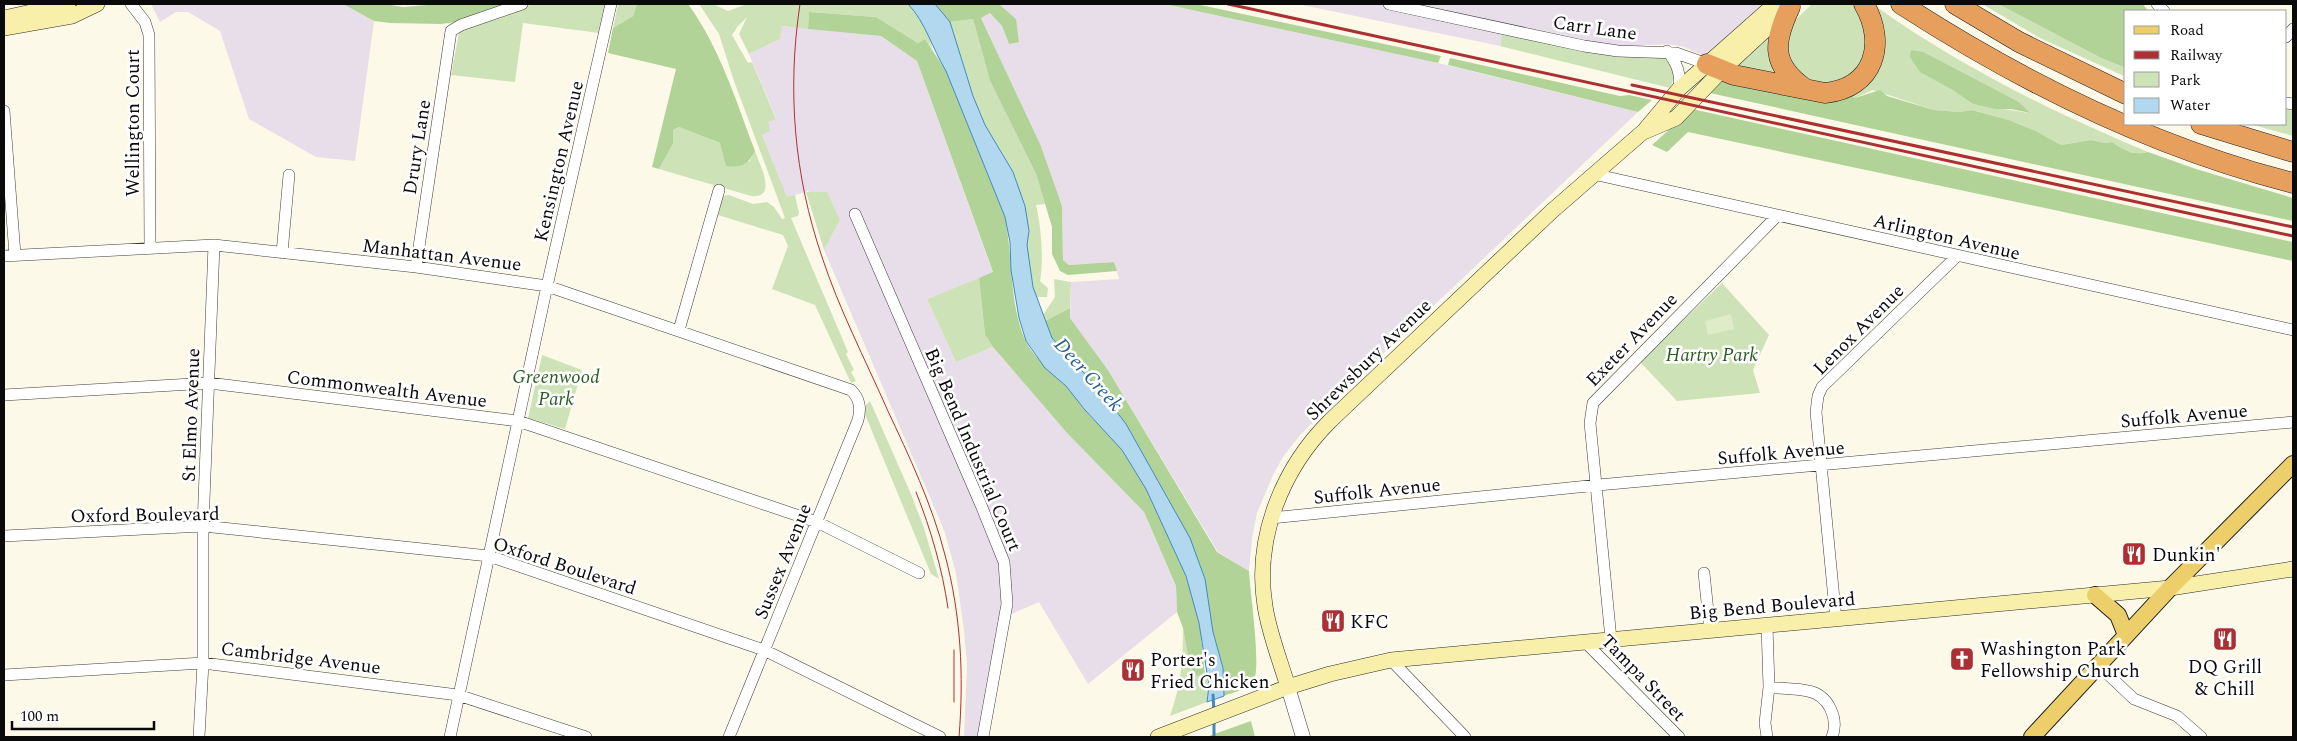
<svg xmlns="http://www.w3.org/2000/svg" width="2297" height="741" viewBox="0 0 2297 741" font-family="Spectral,serif">
<style>
.industrial{fill:#e8dee9}
.green{fill:#cde3b7;fill-rule:evenodd}
.forest{fill:#b1d397}
.pitch{fill:#deecc7}
.water{fill:#b2d8f0;stroke:#408bc0}
.lines{fill:none;stroke-linecap:round;stroke-linejoin:round}
.stream{stroke:#408bc0;stroke-width:3}
.minor-casing{stroke:#3d3d3d;stroke-width:12}
.tertiary-casing{stroke:#3d3d3d;stroke-width:15}
.secondary-casing{stroke:#2c2c2c;stroke-width:16}
.primary-casing{stroke:#1b1b1b;stroke-width:18}
.motorway-casing{stroke:#1b1b1b;stroke-width:21}
.minor{stroke:#fff;stroke-width:11}
.tertiary{stroke:#fff;stroke-width:14}
.secondary{stroke:#f8f0aa;stroke-width:15}
.primary{stroke:#eccf6a;stroke-width:16}
.motorway{stroke:#e79f5d;stroke-width:20}
.tram{stroke:#ac3033;stroke-width:1}
.rail{stroke:#ac3033;stroke-width:3}
.labels{text-anchor:middle;stroke-width:5;stroke-linejoin:round;paint-order:stroke}
.street-label{font-size:19px;fill:#0a0a0a;stroke:#fff}
.park-label{font-size:19px;font-style:italic;fill:#2c5b21;stroke:#fff}
.poi-label{font-size:19px;fill:#0a0a0a;stroke:#fff;text-anchor:start}
.water-label{font-size:20px;font-style:italic;fill:#205d8f;stroke:#fff}
</style>
<rect width="100%" height="100%" fill="#fdf9e9"/>
<path class="industrial" d="M151,4H343L374,21L355,161L316,157L249,119L220,31L188,12H176L160,22Z
M999,4H1164L1438,63L1638,112L1387,350L1300,435L1283,457L1273,475L1257,513L1252,538L1249,571L1218,552L1108,370L1070,318L1071,282L1119,279L1114,262L1069,265L1063,260L1062,206L1041,146L981,18L990,13L1002,26L1009,44L1016,19Z
M1297,4H1767L1710,54L1702,55L1684,47L1668,44L1617,47L1503,23L1500,46Z
M781,26L881,36L917,61L993,273L927,299L956,362L993,347L1067,433L1144,512L1176,586L1177,612L1088,684L1039,602L998,620L980,737H964L967,666L964,631L956,573L944,530L824,250L840,220L808,191L787,198L762,135L768,122L776,118L749,54L780,39Z"/>
<path class="green" d="M533,4H606L599,33L523,23L515,82L451,75L459,33L467,26Z
M618,4H637L633,16L613,28Z
M699,4H713L728,11L747,4H908L927,28L933,50L925,39L918,43L876,17L809,12L808,29L782,26L780,39L749,54L739,34L747,17L738,26L732,35L748,63L752,62L776,119L768,122L770,131L762,135L787,197L795,195L799,213L798,216L791,218L848,352L846,354L854,370L851,372L856,381L851,383L815,305L772,289L788,246L783,235L718,215L723,196L729,195L753,204L767,202L774,207L782,219L785,218L734,81L719,34Z
M1812,4H1859L1869,52L1853,78L1813,85L1791,71L1785,32L1789,26Z
M1982,4H1998L2101,58L2126,68V77L2040,38Z
M1874,5C1959,66 2052,112 2148,152C2133,156 2124,150 2112,142L2105,143L2091,140L2061,145L2036,131L2009,120L1972,110L1959,112L1934,110L1873,90L1855,98L1846,94L1861,86ZM1989,87L2019,102L2029,113L1973,104L1951,89Z
M973,19L990,81L1036,174L1045,204L1036,205C1041,225 1044,261 1040,281L1048,288L1047,297H1037L1033,287L1027,245L1029,231L1013,172L985,125L973,96L950,22Z
M1502,32L1610,56L1663,57C1674,64 1676,76 1670,88L1500,46Z
M1775,32L1783,77L1735,69Z
M2286,109L2293,111V136L2250,124H2286Z
M679,127L720,143L749,162L755,151C760,165 778,199 751,196L659,169L673,144V130Z
M806,192H827L840,220L824,250Z
M979,278L985,335L993,347L956,362L927,299Z
M1054,279L1071,282L1070,308L1045,321L1043,315L1055,297Z
M1722,283L1769,335L1753,370L1760,393L1677,401L1640,362Z
M542,355L582,370L565,429L528,418Z
M870,401L911,494L924,528L939,579L931,574L864,412L866,405Z
M1183,628L1190,667L1197,676L1205,675L1209,686L1207,702L1170,716C1181,684 1183,663 1183,628Z"/>
<path class="forest" d="M343,4H384L403,7L439,4H510L457,22L441,24L390,23L374,21Z
M637,4H688C720,48 736,101 755,151C748,165 741,168 726,166L720,143L679,127L673,130V144L659,169L652,167L676,69L608,53L613,28L633,16Z
M935,4H999L1016,19L1019,42L1009,44L1002,26L990,13L981,18L1041,146L1062,206L1063,260L1069,265L1114,262L1117,271L1068,275L1060,271L1052,254V227L1036,174L990,81L973,19L950,22Z
M1164,4H1196L1441,56L1438,63Z
M1998,4H2143L2148,11H2126V68L2101,58Z
M809,12L876,17L918,43L925,39L946,71L1005,217C1013,258 1009,302 1025,340C1034,359 1052,371 1066,385C1073,392 1078,401 1084,409C1091,418 1100,425 1108,433C1149,480 1186,562 1199,623C1202,640 1203,658 1205,675L1197,676L1190,667L1183,628L1177,612L1176,586L1144,512L1067,433L993,347L985,335L979,278L993,272L917,61L881,36L808,29Z
M1911,50L1923,52L2019,102L2030,113L2011,109H1996L1973,104L1951,89L1920,72L1910,57Z
M1450,58L1620,96L1629,95L1652,100L1638,112L1448,65Z
M1727,77L1846,94L1855,98L1880,90L1887,96L1934,110L1959,112L1972,110L2009,120L2036,131L2061,145L2091,140L2105,143L2112,142C2124,150 2133,156 2148,152L2196,169L2293,198V221L1710,93Z
M1692,109L2293,242V261L1688,132L1667,152L1652,145Z
M1070,308V318L1108,370L1217,552L1249,571C1250,592 1261,665 1254,680C1249,690 1233,692 1224,696L1223,668L1213,632L1126,424L1103,394L1052,338L1045,321Z
M1251,721L1255,737H1206Z"/>
<path class="pitch" d="M1731,314L1734,329L1708,335L1705,321Z"/>
<path class="water" d="M908,4H935L950,22L973,96L985,125L1013,172L1025,206L1029,231L1027,245L1033,287L1052,338L1103,394L1126,424L1190,538L1205,579L1213,632L1223,668L1224,696L1207,702L1209,686L1199,623L1186,576L1146,489L1122,450L1085,410L1066,386L1045,368L1026,341L1019,318L1011,270L1010,242L1005,217L946,71C932,48 926,23 908,4Z"/>
<g class="lines">
<path class="stream" d="M1213,695L1214,712
M1214,720V737"/>
<defs>
<path id="minor" d="M131,4L145,22L149,35L150,248
M1389,4L1584,46L1618,51L1676,53L1707,64
M2157,4L2164,11
M2286,37L2293,29
M1667,51C1677,63 1681,73 1679,89
M2286,103L2293,104
M4,111L15,255
M1593,174L2293,330
M855,214L981,505L1004,562L1007,604L983,737
M282,253L289,175
M4,256L214,245L416,267L547,286L851,390C860,399 861,408 858,420L729,737
M416,267L451,31L461,25L522,4
M679,330L719,190
M4,395L209,383L518,421L817,522L919,573
M1271,518L1598,485L2293,422
M4,536L203,526L489,556L764,650L940,737
M1704,573L1710,631
M1836,620L1816,412L1818,396L1822,387L1956,257
M1767,626L1769,687
M1611,639L1590,423L1593,403L1777,216
M1584,641L1679,737
M1391,660L1465,737
M2098,665L2134,699L2177,716L2201,737
M4,675L203,663L458,695L586,737
M199,737L203,663V526L214,245
M450,737L547,286L611,4
M1767,737L1765,723L1769,687C1782,689 1796,688 1808,691C1829,695 1839,719 1832,737"/>
<path id="tertiary" d="M1288,687L1303,737"/>
<path id="secondary" d="M4,18L68,4
M4,28L72,16L97,4
M1646,131L1676,118L1722,70L1788,9
M1288,687C1280,660 1269,633 1265,606C1254,538 1282,469 1330,421L1552,211L1644,131L1679,89L1775,4
M1158,737L1288,687L1330,674L1391,660L2170,588L2293,569"/>
<path id="primary" d="M2095,595L2118,615L2126,635
M2032,737L2170,588L2293,464"/>
<path id="motorway" d="M1901,4C2023,83 2152,147 2293,183
M1955,4L2019,42L2126,94
M1790,7C1774,41 1770,64 1804,88
M1707,64L1734,75L1825,93C1874,88 1887,44 1864,4
M2201,124L2293,152"/>
</defs>
<use href="#minor" class="minor-casing"/>
<use href="#tertiary" class="tertiary-casing"/>
<use href="#secondary" class="secondary-casing"/>
<use href="#primary" class="primary-casing"/>
<use href="#motorway" class="motorway-casing"/>
<use href="#minor" class="minor"/>
<use href="#tertiary" class="tertiary"/>
<use href="#secondary" class="secondary"/>
<use href="#primary" class="primary"/>
<use href="#motorway" class="motorway"/>
<path class="tram" d="M800,4C787,90 794,175 822,257C839,309 865,359 887,409C909,456 932,504 945,555C961,615 964,675 959,737
M916,492C931,530 942,568 948,608
M954,650V702"/>
<path class="rail" d="M1228,4L2293,236
M1632,85L2293,227"/>
</g>
<defs>
<symbol id="restaurant-square" viewBox="-11 -11 22 22"><rect x="-9" y="-9" width="18" height="18" rx="4" fill="#ac3033" stroke="#fff"/><path d="M-5-6h1v4h1v-4h1v4h1v-4h1v5L-1.5 .5V6h-2V.5L-5-1ZM5-6V6H3V1.5H1.5Q1.5-4 5-6Z" fill="#fff"/></symbol>
<symbol id="church-square" viewBox="-11 -11 22 22"><rect x="-9" y="-9" width="18" height="18" rx="4" fill="#ac3033" stroke="#fff"/><path d="M-1.2-6h2.4v3.5h3.3v2.4h-3.3V6h-2.4V-.1h-3.3v-2.4h3.3Z" fill="#fff"/></symbol>
</defs>
<g fill-rule="evenodd">
<use href="#restaurant-square" x="2120" y="540" width="28" height="28"/>
<use href="#restaurant-square" x="1319" y="607" width="28" height="28"/>
<use href="#restaurant-square" x="2211" y="625" width="28" height="28"/>
<use href="#church-square" x="1948" y="645" width="28" height="28"/>
<use href="#restaurant-square" x="1119" y="656" width="28" height="28"/>
</g>
<g class="labels">
<g class="street-label">
<text transform="translate(1595 27) rotate(8)" y="7">Carr Lane</text>
<text transform="translate(132 123) rotate(-90)" y="7">Wellington Court</text>
<text transform="translate(416 147) rotate(-81)" y="7">Drury Lane</text>
<text transform="translate(558 161) rotate(-77)" y="7">Kensington Avenue</text>
<text transform="translate(1947 236) rotate(13)" y="7">Arlington Avenue</text>
<text transform="translate(442 254) rotate(7)" y="7">Manhattan Avenue</text>
<text transform="translate(1858 329) rotate(-45)" y="7">Lenox Avenue</text>
<text transform="translate(1631 339) rotate(-46)" y="7">Exeter Avenue</text>
<text transform="translate(1368 359) rotate(-44)" y="7">Shrewsbury Avenue</text>
<text transform="translate(387 388) rotate(7)" y="7">Commonwealth Avenue</text>
<text transform="translate(190 415) rotate(-88)" y="7">St Elmo Avenue</text>
<text transform="translate(2184 415) rotate(-5)" y="7">Suffolk Avenue</text>
<text transform="translate(974 449) rotate(67)" y="7">Big Bend Industrial Court</text>
<text transform="translate(1781 452) rotate(-5)" y="7">Suffolk Avenue</text>
<text transform="translate(1377 490) rotate(-6)" y="7">Suffolk Avenue</text>
<text transform="translate(145 514) rotate(-1)" y="7">Oxford Boulevard</text>
<text transform="translate(782 561) rotate(-68)" y="7">Sussex Avenue</text>
<text transform="translate(565 565) rotate(18)" y="7">Oxford Boulevard</text>
<text transform="translate(1772 605) rotate(-5)" y="7">Big Bend Boulevard</text>
<text transform="translate(301 657) rotate(7)" y="7">Cambridge Avenue</text>
<text transform="translate(1644 677) rotate(46)" y="7">Tampa Street</text>
</g>
<g class="park-label">
<text x="1712" y="361">Hartry Park</text>
<text x="556" y="383">Greenwood<tspan x="556" dy="22">Park</tspan></text>
</g>
<g class="poi-label">
<text x="2152" y="561">Dunkin'</text>
<text x="1350" y="628">KFC</text>
<text x="1980" y="655">Washington Park<tspan x="1980" dy="22">Fellowship Church</tspan></text>
<text x="1150" y="666">Porter's<tspan x="1150" dy="22">Fried Chicken</tspan></text>
<text x="2225" y="673" text-anchor="middle">DQ Grill<tspan x="2225" dy="22">&amp; Chill</tspan></text>
</g>
<g class="water-label">
<text transform="translate(1089 374) rotate(48)" y="7">Deer Creek</text>
</g>
</g>
<rect width="2297" height="741" fill="none" stroke="#0a0a0a" stroke-width="10"/>
<rect x="2124" y="10" width="162" height="115" fill="#ffffff" stroke="#9d9d9d"/>
<rect x="2134" y="26" width="25" height="8" fill="#eccf6a" stroke="#9d9d9d"/>
<text x="2170" y="35" font-size="15" fill="#0a0a0a">Road</text>
<rect x="2134" y="51" width="25" height="8" fill="#ac3033" stroke="#9d9d9d"/>
<text x="2170" y="60" font-size="15" fill="#0a0a0a">Railway</text>
<rect x="2134" y="72" width="25" height="15" fill="#cde3b7" stroke="#9d9d9d"/>
<text x="2170" y="85" font-size="15" fill="#0a0a0a">Park</text>
<rect x="2134" y="98" width="25" height="15" fill="#b2d8f0" stroke="#9d9d9d"/>
<text x="2170" y="110" font-size="15" fill="#0a0a0a">Water</text>
<path d="M12 721v8h142v-8" fill="none" stroke="#0a0a0a" stroke-width="2.5"/>
<text x="20" y="721" font-size="15" fill="#0a0a0a" stroke="#ffffff" stroke-width="4" paint-order="stroke">100 m</text>
</svg>
